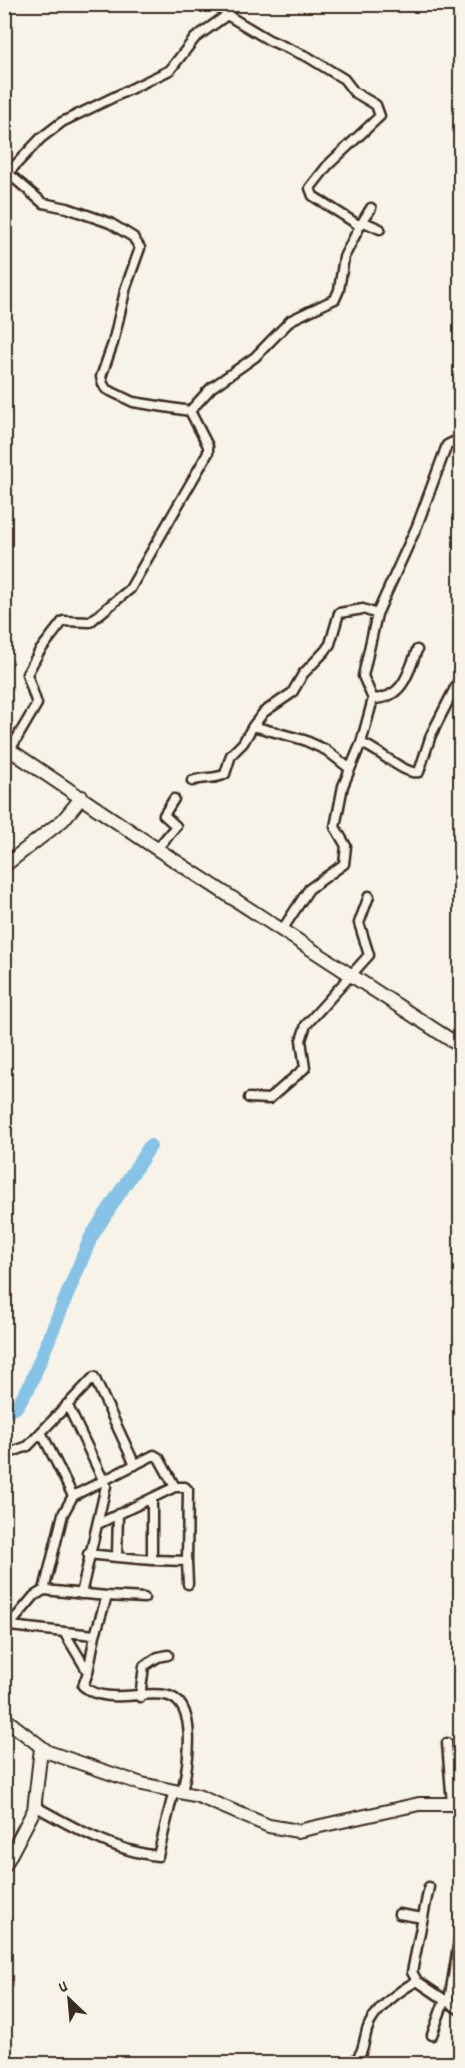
<svg xmlns="http://www.w3.org/2000/svg" width="465" height="2068" viewBox="0 0 465 2068" font-family="Dekko,sans-serif">
<style>
.lines{fill:none;stroke-linecap:round;stroke-linejoin:round}
.river{stroke:#86c3e6;stroke-width:14}
.street-casing{stroke:#3b2a1e;stroke-width:13}
.secondary-casing{stroke:#3b2a1e;stroke-width:16}
.street{stroke:#f7f3e8;stroke-width:8}
.secondary{stroke:#f7f3e8;stroke-width:12}
</style>
<rect width="100%" height="100%" fill="#f7f3e8"/>
<filter id="ink" filterUnits="userSpaceOnUse"><feTurbulence type="fractalNoise" baseFrequency=".0167" numOctaves="2"/><feDisplacementMap in="SourceGraphic" scale="12" xChannelSelector="R" yChannelSelector="G"/><feConvolveMatrix kernelMatrix="1 2 1 2 8 2 1 2 1" color-interpolation-filters="sRGB"/></filter>
<g filter="url(#ink)">
<g class="lines">
<path class="river" d="M4,1412L16,1407L29,1387L91,1237L150,1146"/>
<defs>
<path id="street" d="M8,173L43,203L67,208L110,223L133,237L140,248L126,287L113,343L101,377L103,384L106,389L133,402L190,411L211,388L255,357L291,320L335,299L339,290L344,257L360,226L313,196L310,188L328,165L380,116L376,105L354,92L344,79L308,57L269,40L227,15
M6,175L41,138L62,122L170,70L195,38L227,15L234,4
M364,222L380,229
M360,226L371,208
M373,699C403,698 408,674 417,650
M361,743C377,748 405,776 419,772L431,735L460,678
M10,750L37,704L27,674L39,652L63,621L90,622L130,589L208,453V446L190,411
M349,768L326,750L304,740L253,726L264,712L292,693L303,674L325,651L330,644L339,613L363,609L377,614
M192,781C203,776 216,780 225,774L231,755L243,743L253,726
M157,849L176,826L164,815L174,799
M282,930L309,889L344,864L346,846L335,827L343,786L361,743L373,699L363,676L377,614L417,526L447,445L453,442L460,443
M249,1098L269,1099L305,1068L301,1040L306,1025L369,955L359,923L369,896
M67,1404L106,1486L81,1594
M41,1432L73,1496L63,1514L44,1590
M4,1455L28,1446L94,1377L135,1465
M73,1496L154,1455L159,1458L175,1487L98,1524
M88,1554L117,1557L118,1514
M117,1557L152,1560V1498
M152,1560L187,1561L188,1490L185,1487H175
M187,1561L188,1584
M107,1596L144,1598
M4,1614L14,1620L4,1632
M14,1620L34,1596L44,1590L107,1596L95,1635L64,1632
M10,1626L64,1632L88,1672L83,1686C106,1705 138,1691 165,1695C201,1701 187,1770 182,1792
M88,1672L95,1635
M140,1697L144,1666L158,1657L168,1655
M447,1743L452,1804
M35,1806C72,1827 115,1851 158,1856L174,1790
M429,1887L412,1972L417,1981L460,2010
M399,1914L423,1918
M449,2001L460,1934
M432,2035L445,1999
M352,2064C364,2053 363,2044 367,2030C373,2010 400,1990 417,1981"/>
<path id="secondary" d="M4,746L157,849L460,1046
M4,866L63,820L82,797
M4,1718L48,1752L142,1784L198,1796L269,1826L298,1831L419,1804H452L460,1808
M4,1867L34,1810L41,1748"/>
</defs>
<use href="#street" class="street-casing"/>
<use href="#secondary" class="secondary-casing"/>
<use href="#street" class="street"/>
<use href="#secondary" class="secondary"/>
</g>
</g>
<rect width="465" height="2068" fill="none" stroke="#f7f3e8" stroke-width="24"/>
<rect x="12" y="12" width="441" height="2044" fill="none" stroke="#3b2a1e" stroke-width="2" filter="url(#ink)"/>
<g transform="translate(69 1999) rotate(334)" stroke="#f7f3e8" stroke-width="4.5" paint-order="stroke">
<path d="M0-4.5L10 22L0 15L-10 22Z" fill="#3b2a1e"/>
<text y="-9" font-size="16" font-weight="bold" text-anchor="middle" fill="#3b2a1e">U</text>
</g>
</svg>
